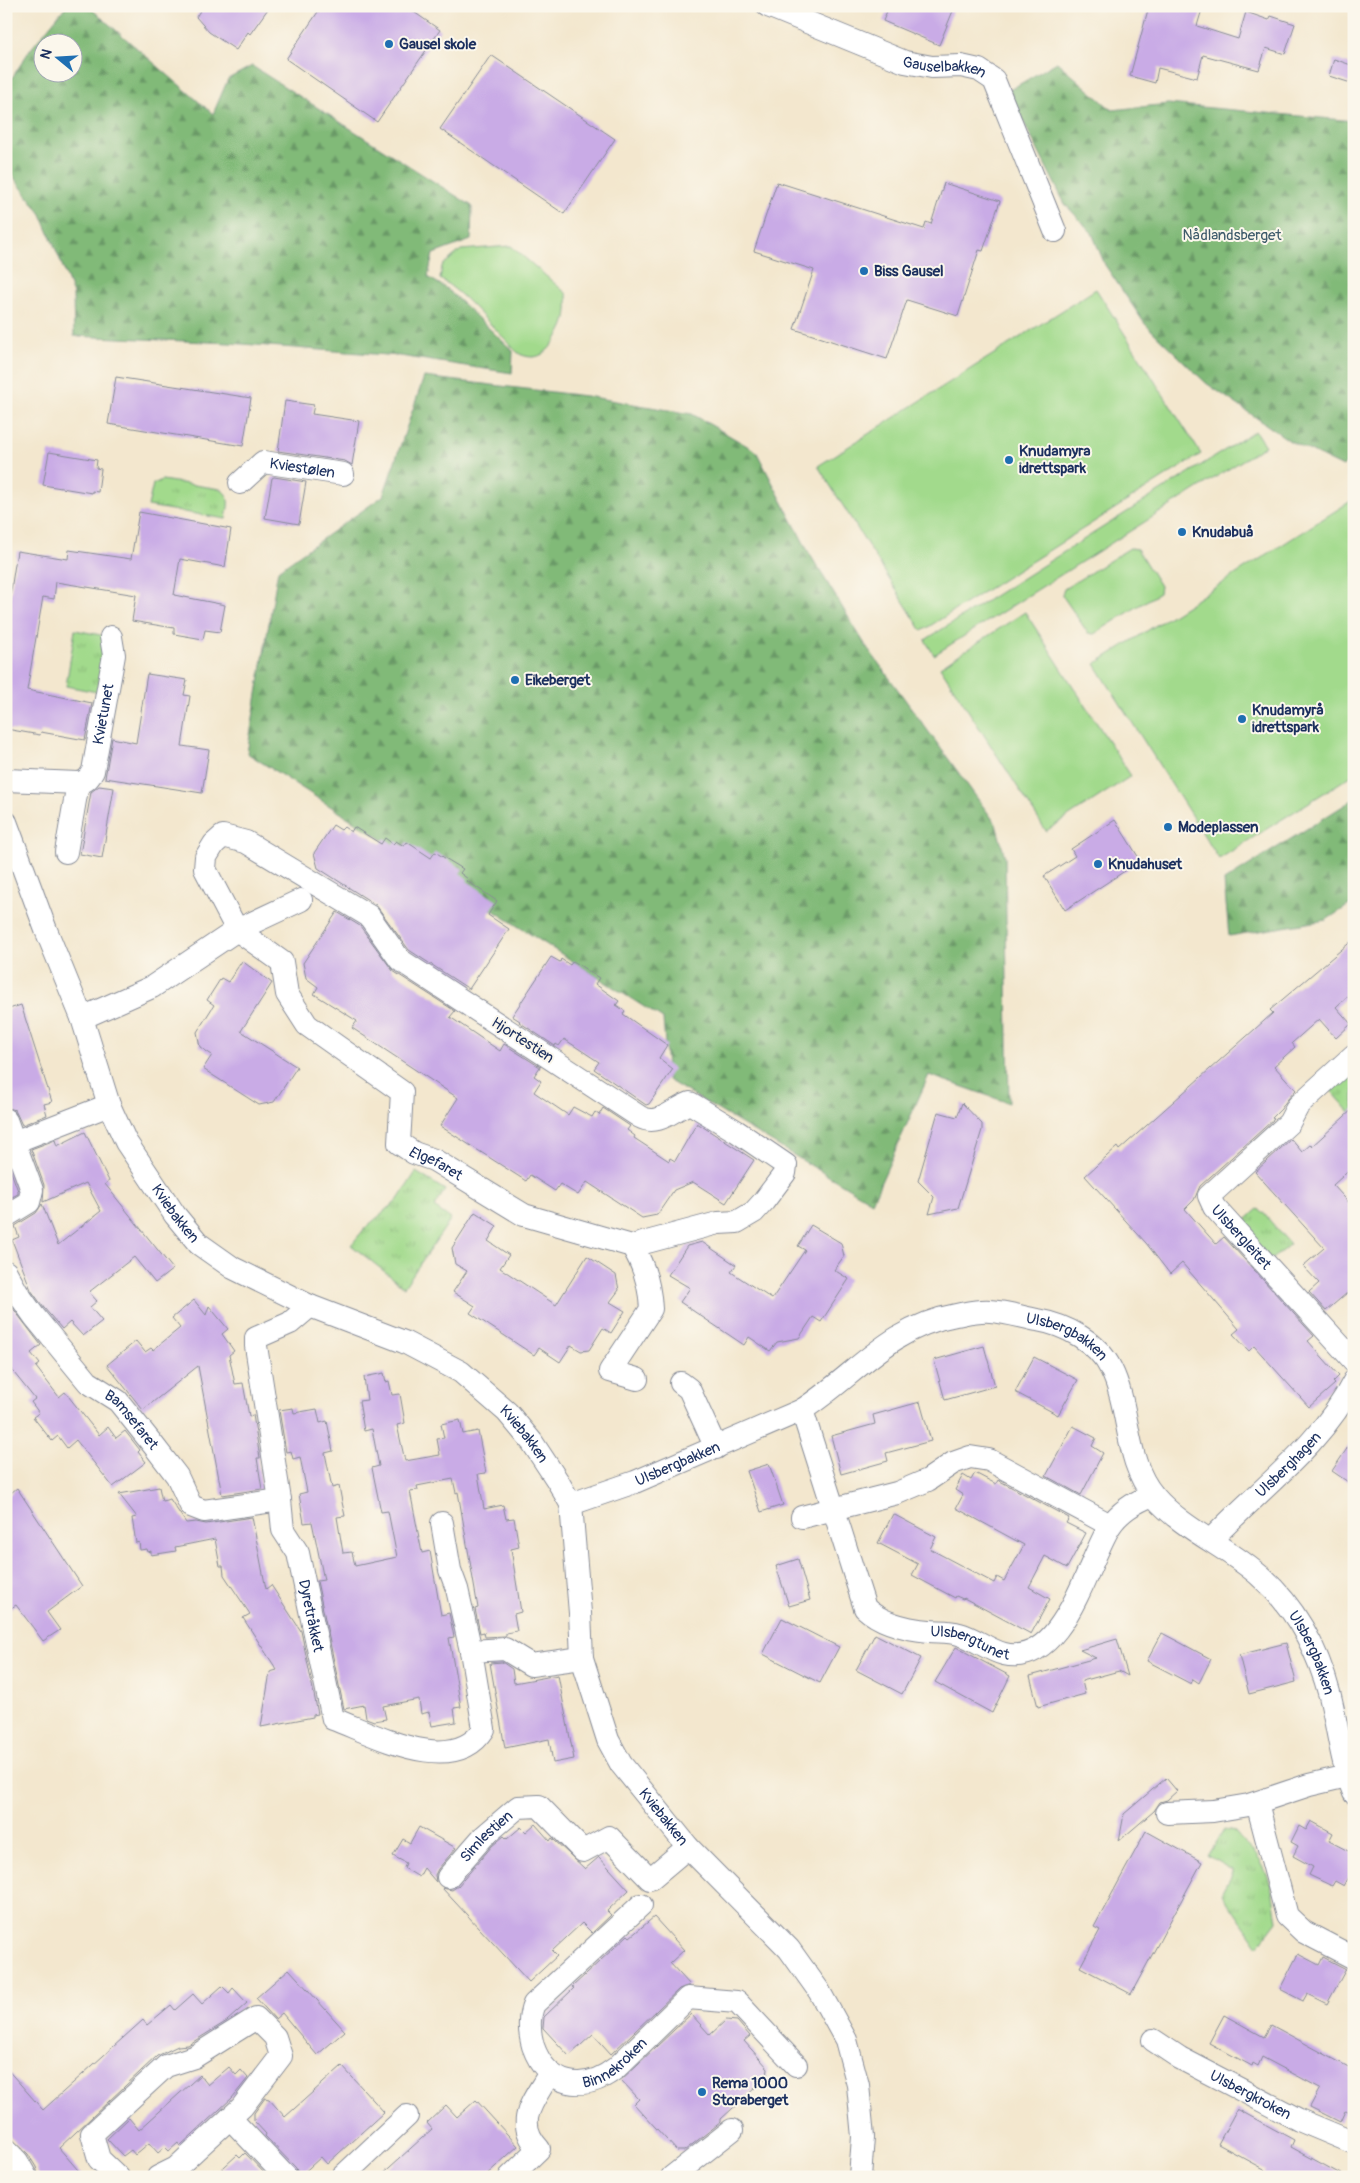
<svg xmlns="http://www.w3.org/2000/svg" width="1360" height="2183" viewBox="0 0 1360 2183" font-family="Pangolin,sans-serif">
<style>
.grass{fill:url(#grass-tufts);stroke:#5e8475}
.forest{fill:url(#forest-firs);stroke:#4e746b;fill-rule:evenodd}
.pitch{fill:#a2da8c;stroke:#5e8475}
.building{fill:#c9abe6}
.lines{fill:none;stroke-linecap:round;stroke-linejoin:round}
.minor-casing{stroke:#878b96;stroke-width:24}
.minor{stroke:#fff;stroke-width:22}
.poi-dot{fill:#1f6fb2;stroke:#fbf7ec;stroke-width:2}
.labels{text-anchor:middle;stroke-width:4;stroke-linejoin:round;paint-order:stroke}
.poi-label{font-size:15px;font-weight:bold;fill:#1b2f5e;stroke:#fbf7ec;text-anchor:start}
.street-label{font-size:15px;fill:#1b2f5e;stroke:#fbf7ec}
.park-label{font-size:15px;fill:#3d5a6a;stroke:#fbf7ec}
</style>
<defs>
<pattern id="grass-tufts" width="24" height="20" patternUnits="userSpaceOnUse" patternTransform="scale(1.25)"><rect width="24" height="20" fill="#a2da8c"/><path d="M3 7l-1-3M5 7V3M7 7l1-3M15 17l-1-3M17 17v-4M19 17l1-3" fill="none" stroke="#8bbb7b"/></pattern>
<pattern id="forest-firs" width="22" height="20" patternUnits="userSpaceOnUse" patternTransform="scale(1.25)"><rect width="22" height="20" fill="#81ba78"/><path d="M5 1l3.5 6h-7zM16 11l3.5 6h-7z" fill="#699866"/></pattern>
</defs>
<rect width="100%" height="100%" fill="#fbf7ec"/>
<filter id="ink" filterUnits="userSpaceOnUse"><feTurbulence type="fractalNoise" baseFrequency=".02" numOctaves="2"/><feDisplacementMap in="SourceGraphic" scale="10" xChannelSelector="R" yChannelSelector="G"/><feConvolveMatrix kernelMatrix="1 2 1 2 8 2 1 2 1" color-interpolation-filters="sRGB"/></filter>
<filter id="wash" filterUnits="userSpaceOnUse"><feTurbulence type="fractalNoise" baseFrequency=".0096" numOctaves="4" result="noise"/><feDisplacementMap in="SourceGraphic" scale="20" xChannelSelector="R" yChannelSelector="G"/><feGaussianBlur stdDeviation="1.12" result="paint"/><feColorMatrix in="noise" values="0 0 0 0 0 0 0 0 0 0 0 0 0 0 0 0 0 1.4 0 .05"/><feComposite in="paint" operator="in"/></filter>
<g filter="url(#wash)">
<rect width="100%" height="100%" fill="#f3e7ce"/>
<path class="grass" d="M162,480L220,489C232,496 228,507 226,519L148,506L153,484Z
M75,630L111,637L107,694L66,686Z
M1354,1067V1108L1350,1112L1328,1087Z
M416,1172L445,1190L434,1207L451,1219L404,1287L351,1245L366,1227L397,1201Z
M1259,1208L1290,1244L1270,1261L1240,1225Z
M1224,1830L1235,1832C1241,1841 1250,1846 1256,1855C1272,1877 1273,1894 1277,1921L1258,1946L1222,1894L1233,1873L1232,1870L1208,1856Z"/>
<path class="forest" d="M66,6H88L213,114L228,79L252,66L472,206L471,240L433,254L428,277L447,289L513,351L512,373L400,356L229,343L74,336L73,294L59,257L41,214L15,179L6,163V89L8,84L30,50ZM42,42H72V72H42Z
M1057,62L1112,110L1168,104L1354,121V455L1343,467L1290,441L1206,383L1145,324L1105,265L1092,233L1065,204L1008,91Z
M424,377L586,396L692,414L756,451L809,553L866,646L996,824L1005,857L1009,1103L929,1075L872,1202L668,1080L663,1019L247,753L278,570L383,496Z
M1354,799V902L1326,920L1229,936L1224,881Z"/>
<path class="pitch" d="M511,246L567,294C568,318 566,326 552,345C544,355 536,360 522,355C516,353 510,344 505,339C484,319 465,294 440,279L442,266L461,250Z
M1096,289L1201,454L922,631L818,466Z
M1255,431L1265,446L934,655L925,640Z
M1354,499V774L1219,859L1095,664Z
M1130,548L1137,549L1160,586L1159,593L1094,634L1088,633L1062,595L1064,589Z
M1025,612L1131,776L1046,831L940,667Z"/>
<g id="blocks">
<path class="building" d="M203,6H270L250,34L248,32L236,50L209,32L196,17Z
M322,6H405L440,30L377,122L286,59Z
M889,6H955L939,45L883,21Z
M1149,6H1203L1197,26L1238,39L1246,12L1269,20L1271,16L1295,24L1285,54L1266,48L1259,70L1203,55L1197,78L1158,68L1155,83L1130,76Z
M491,55L615,139L564,214L440,129Z
M1334,59L1354,66V84L1329,76Z
M777,182L924,229L926,222L931,224L944,183L1000,201L983,251L979,250L958,316L907,300L887,359L794,329L814,270L754,251Z
M116,377L251,398L243,446L108,424Z
M285,401L314,405L312,414L359,421L352,465L345,461L278,451Z
M49,452L97,460L96,468L101,469L98,492L92,491V493L43,485Z
M274,477L306,482L299,524L265,518L272,478Z
M139,512L231,529L225,567L180,559L174,595L225,605L220,632L205,630L203,639L174,634V628L132,621L136,595L56,582L54,599L43,597L27,690L92,703L85,740L41,732L40,735L6,729V623L17,551L68,559L69,550L131,559Z
M147,674L187,680L184,695L190,696L182,746L209,750L202,793L105,778L112,738L136,743Z
M99,786L114,788L102,858L80,854L91,792Z
M1115,820L1139,858L1132,863L1134,865L1065,910L1044,876L1075,856L1071,849Z
M333,825L341,830L344,827L351,832L354,827L381,844L385,838L393,844L396,841L404,846L407,842L431,858L435,852L463,869L460,873L468,879L467,881L497,901L488,915L509,929L469,989L409,950L376,905L318,868L314,853Z
M337,912L360,926L393,971L455,1011L450,1017L500,1051L504,1044L540,1067L534,1076L541,1081L534,1092L568,1115L573,1107L592,1117L595,1112L599,1115L603,1108L630,1126L627,1130L635,1136L634,1138L669,1161L670,1158L675,1161L697,1123L754,1160L726,1203L693,1182L674,1190L657,1215L642,1218L587,1182L578,1195L560,1184L555,1191L530,1175L526,1181L440,1126L458,1098L352,1028L357,1021L314,994L318,987L306,978L303,963Z
M1354,939V990L1336,1007L1351,1024L1336,1038L1319,1019L1292,1043L1295,1047L1274,1066L1296,1090L1287,1100L1281,1109L1272,1118L1274,1119L1200,1186L1194,1200L1185,1209L1216,1244L1224,1237L1314,1336L1308,1341L1339,1376L1333,1382L1335,1384L1309,1407L1254,1346L1249,1351L1233,1334L1239,1329L1182,1263L1170,1274L1146,1243L1085,1176L1117,1147L1119,1150L1273,1013L1270,1010Z
M551,957L560,962L561,959L570,965L573,961L599,978L595,984L619,1001L616,1005L625,1011L623,1014L667,1045L659,1058L673,1069L649,1104L646,1105L594,1069L599,1062L564,1039L559,1046L556,1044L555,1046L519,1022L520,1021L512,1016Z
M242,961L272,983L241,1031L297,1067L274,1102L259,1105L203,1069L212,1055L200,1047L197,1032L214,1005L207,1000L221,978L228,982Z
M21,1005L52,1102L44,1104L47,1115L22,1125L15,1110L6,1107V1010Z
M962,1103L982,1124V1130L958,1208L929,1214L934,1197L918,1181L938,1112L957,1117Z
M1354,1108V1166L1333,1185L1354,1208V1287L1326,1311L1309,1292L1319,1283L1303,1266L1324,1248L1255,1172L1291,1139L1302,1152L1311,1144L1312,1146Z
M85,1132L109,1181L105,1184L173,1269L155,1283L134,1257L89,1292L97,1301L90,1307L102,1321L83,1336L70,1322L62,1329L44,1308L31,1290L12,1240L19,1237L15,1226L36,1213L42,1204L58,1245L101,1211L86,1183L43,1202L44,1185L31,1149L55,1140L57,1146Z
M6,1158L18,1191V1194L6,1200Z
M475,1212L497,1226L488,1241L509,1255L500,1268L556,1305L587,1256L616,1275L619,1290L610,1302L625,1311L611,1333L603,1328L589,1350L581,1351L571,1345L560,1362L539,1348L534,1355L470,1313L475,1306L453,1292L467,1271L455,1264L452,1248Z
M811,1225L841,1243L844,1256L834,1270L849,1279L821,1322L813,1317L799,1338L777,1342L770,1351L749,1337L744,1345L680,1302L690,1288L668,1275L687,1246L702,1242L736,1265L731,1272L772,1299L805,1250L798,1246Z
M194,1300L206,1315L209,1306L228,1329L222,1334L234,1351L229,1355L235,1384L243,1383L249,1416L253,1415L260,1458H257L262,1489L222,1495L198,1366L143,1410L107,1365L136,1341L145,1352L151,1348L153,1350L180,1328L172,1318Z
M12,1307L41,1345L31,1353L40,1364L36,1367L59,1397L65,1392L99,1435L108,1427L116,1438L125,1431L140,1450L138,1452L146,1462L113,1487L76,1440L67,1448L58,1436L52,1441L33,1417L39,1413L31,1402L35,1399L6,1363V1311Z
M984,1346L995,1386L945,1400L934,1360Z
M1034,1357L1078,1380L1058,1415L1015,1392Z
M384,1373L386,1382L389,1381L392,1395L400,1394L405,1423L397,1425L405,1461L440,1455L437,1439L444,1438L441,1424L460,1420L463,1434L478,1431L486,1473L478,1474L484,1509L503,1505L506,1519L514,1518L519,1547L511,1549L521,1612L514,1614L517,1631L506,1633V1636L485,1637L484,1632L480,1633L475,1609L478,1608L458,1492L456,1493L453,1479L417,1486L418,1490L410,1491L422,1553L430,1551L441,1615L449,1613L454,1637L449,1638L461,1707L454,1708L456,1722L432,1726L429,1712L421,1714L419,1699L383,1706L386,1719L374,1721L366,1718L364,1705L344,1709L317,1581L324,1580L312,1522L304,1523L299,1494L307,1492L300,1457L293,1459L291,1451L286,1452L279,1410L293,1408L294,1413L317,1409L320,1423L327,1421L333,1451L325,1453L332,1488L339,1486L342,1502L345,1516L337,1517L343,1553L352,1552L355,1566L397,1557L388,1511L381,1512L372,1468L379,1466L372,1429L364,1431L359,1401L367,1400L364,1377Z
M920,1402L931,1441L886,1453L888,1461L841,1474L831,1436L875,1424L873,1415Z
M1073,1426L1096,1438L1092,1446L1103,1453L1081,1495L1046,1476Z
M1354,1438V1486L1332,1471Z
M769,1464L783,1505L761,1512L747,1471Z
M975,1473L996,1484L998,1480L1069,1518L1066,1523L1086,1533L1067,1568L1045,1556L1029,1587L1050,1599L1031,1634L964,1598L963,1599L956,1596L955,1598L912,1575L918,1564L878,1543L893,1514L936,1537L930,1549L994,1583L997,1577L1004,1581L1024,1545L956,1508L963,1495L955,1490L963,1475L971,1480Z
M159,1487L162,1501L170,1499L186,1523L196,1522L206,1524L252,1517L266,1589L271,1585L301,1631L318,1714L313,1715V1717L261,1727L270,1672L277,1670L243,1618L250,1614L224,1575L223,1566H220L215,1539L175,1547L176,1551L151,1555V1551L148,1552L147,1549L140,1550L139,1542L136,1543L132,1518L137,1517L119,1494Z
M17,1488L82,1586L47,1612L60,1630L43,1641L16,1605L6,1611V1497Z
M798,1559L810,1600L789,1606L776,1566Z
M782,1618L839,1647L820,1683L763,1654Z
M1162,1633L1211,1659L1199,1683L1193,1679L1191,1684L1147,1661Z
M875,1634L921,1658L902,1694L856,1670Z
M1117,1639L1128,1676L1119,1671L1082,1681L1085,1694L1038,1707L1030,1676L1096,1658L1080,1650Z
M1286,1643L1296,1682L1249,1694L1239,1655Z
M956,1647L1010,1676L992,1713L935,1682Z
M502,1662L512,1669L514,1683L558,1675L574,1759L553,1763L549,1739L505,1748L490,1663Z
M1166,1778L1177,1791L1167,1800L1160,1802L1154,1811L1119,1841L1124,1814Z
M1311,1821L1333,1833L1329,1841L1354,1854V1868L1344,1886L1335,1881L1332,1886L1309,1875L1313,1867L1293,1856L1298,1846L1291,1842L1299,1826L1306,1830Z
M535,1824L550,1841L552,1838L585,1869L599,1857L629,1890L607,1911L611,1915L592,1933L582,1923L552,1951L557,1956L529,1982L442,1888L452,1890L458,1886L492,1846L504,1836L507,1839L521,1827L526,1832Z
M419,1827L456,1848L438,1869L435,1875L436,1882L424,1868L419,1877L404,1868L406,1863L393,1856L403,1839L410,1843Z
M1146,1831L1202,1862L1131,1994L1080,1967L1100,1930L1094,1927Z
M654,1917L684,1950L670,1963L690,1985L679,1989L611,2054L593,2034L569,2056L543,2028L544,2017L574,1988L572,1987L628,1935L630,1937Z
M1298,1954L1319,1965L1323,1957L1346,1969L1327,2004L1307,1994L1303,2001L1280,1989Z
M289,1969L345,2031L317,2055L282,2013L275,2019L256,1998Z
M222,1986L229,1993L233,1988L247,2003L227,2021L188,2045L178,2046L157,2056L59,2148L84,2177H39L36,2167L28,2154L6,2133V2068L43,2110L143,2020L147,2025L171,2005L175,2010L193,1994L202,2004Z
M691,2014L710,2035L726,2020L737,2021L750,2036L744,2041L768,2068L767,2077L721,2119V2122L684,2151H677L634,2104L639,2099L621,2080Z
M1224,2015L1264,2037L1271,2025L1354,2070V2116L1345,2111L1340,2122L1310,2107L1320,2088L1262,2057L1258,2066L1253,2063L1252,2066L1209,2043Z
M342,2066L384,2112L327,2164L321,2157L299,2177L296,2168L265,2136L266,2134L254,2121V2113L265,2098L269,2099L285,2117Z
M229,2067L236,2075L241,2070L248,2078L232,2098L180,2146L178,2143L169,2151L165,2147L158,2153L149,2143L135,2155L131,2150L123,2156L107,2139L129,2118L139,2130L200,2075L208,2085Z
M476,2100L518,2146L484,2177H379L432,2129L427,2123L446,2105L457,2117Z
M1237,2109L1294,2140L1291,2147L1346,2177H1263L1266,2170L1218,2144Z
M245,2153L268,2177H213L237,2155L240,2158Z"/>
</g>
</g>
<g filter="url(#ink)">
<use href="#blocks" fill-opacity="0" stroke="#878b96" stroke-width="1"/>
<g class="lines">
<defs>
<g id="minor">
<path id="s1" d="M768,6L905,62L932,67L961,66L979,70L994,80L1055,231"/>
<path id="s2" d="M240,483L263,462L343,474"/>
<path id="s3" d="M6,780L78,783C86,782 89,778 93,771L114,655L111,637"/>
<path id="s4" d="M6,822L46,930L82,1018L109,1105L126,1142L175,1215L199,1244L233,1268L310,1306L404,1342L461,1372L507,1412L532,1442L557,1480L571,1504L580,1613L582,1658L608,1740L621,1764L688,1847L789,1949L819,1991L846,2040L858,2085L863,2137L860,2177"/>
<path d="M66,852L78,783"/>
<path d="M82,1018L152,987L237,930L301,900"/>
<path id="s5" d="M1354,1055L1298,1106L1289,1123L1209,1196L1214,1207L1354,1361"/>
<path d="M6,1120L32,1190L29,1202L6,1216"/>
<path d="M14,1142L109,1105"/>
<path id="s6" d="M632,1246L718,1223L737,1222L754,1212L764,1201L785,1173L786,1165L736,1131L690,1103C673,1109 659,1127 640,1117L400,960L369,916L246,842L223,836L214,844L206,857L205,869L237,930L282,962L287,994L307,1025L402,1092L399,1143L414,1153L434,1160L524,1215L632,1246C644,1265 650,1287 651,1309L610,1371L637,1379"/>
<path id="s7" d="M6,1272L17,1292L34,1316L88,1382L118,1401L154,1446L177,1476L191,1506L204,1511L280,1500"/>
<path id="s8" d="M310,1306L290,1323L256,1338V1346L280,1500L283,1530L298,1553L333,1719C374,1734 453,1778 484,1729L471,1651L505,1649L531,1665L582,1658"/>
<path d="M681,1383L689,1389L716,1448"/>
<path id="s9" d="M802,1410L865,1608C881,1623 908,1629 929,1631C939,1632 949,1631 959,1634C975,1638 988,1650 1004,1654C1063,1668 1087,1562 1110,1526C1120,1511 1137,1501 1153,1495"/>
<path id="s10" d="M571,1504L635,1482L802,1410C856,1375 889,1327 956,1315C967,1313 979,1310 990,1311C1006,1312 1022,1317 1037,1320C1066,1325 1098,1342 1111,1369C1131,1409 1124,1461 1154,1496C1183,1530 1228,1547 1261,1577C1296,1608 1318,1651 1330,1696C1338,1728 1341,1762 1354,1793"/>
<path d="M802,1517L897,1493L928,1480L953,1463L970,1457L989,1460L1110,1525"/>
<path d="M442,1523L450,1570L457,1589L471,1651"/>
<path id="s11" d="M1211,1540C1261,1487 1320,1447 1354,1381"/>
<path d="M1257,1803L1287,1916L1304,1932L1354,1958"/>
<path d="M1167,1813L1213,1811L1249,1805L1309,1785L1347,1776"/>
<path id="s12" d="M448,1877L483,1837L518,1807L539,1806L583,1851L609,1837L650,1879L688,1847"/>
<path id="s13" d="M641,1905L534,2004C528,2018 529,2032 533,2046C547,2086 583,2094 616,2068L688,1998L737,2002L796,2065"/>
<path id="s14" d="M1153,2040L1180,2058L1299,2120L1354,2143"/>
<path d="M6,2150L17,2161L26,2177"/>
<path d="M118,2177L99,2159L92,2134L166,2066L194,2057L256,2018L275,2037L281,2056L242,2107L230,2118"/>
<path d="M158,2177L176,2168L230,2118L286,2177"/>
<path d="M342,2177L407,2116"/>
<path d="M510,2177L539,2149C513,2121 534,2101 549,2074"/>
<path d="M672,2177L732,2130"/>
</g>
</defs>
<use href="#minor" class="minor-casing"/>
<use href="#minor" class="minor"/>
</g>
</g>
<g class="poi-dot">
<circle cx="389" cy="44" r="5"/>
<circle cx="864" cy="271" r="5"/>
<circle cx="1009" cy="460" r="5"/>
<circle cx="1182" cy="532" r="5"/>
<circle cx="515" cy="680" r="5"/>
<circle cx="1242" cy="719" r="5"/>
<circle cx="1168" cy="827" r="5"/>
<circle cx="1098" cy="864" r="5"/>
<circle cx="702" cy="2092" r="5"/>
</g>
<g class="labels">
<g class="poi-label">
<text x="399" y="49">Gausel skole</text>
<text x="874" y="276">Biss Gausel</text>
<text x="1019" y="456">Knudamyra<tspan x="1019" dy="17">idrettspark</tspan></text>
<text x="1192" y="537">Knudabuå</text>
<text x="525" y="685">Eikeberget</text>
<text x="1252" y="715">Knudamyrå<tspan x="1252" dy="17">idrettspark</tspan></text>
<text x="1178" y="832">Modeplassen</text>
<text x="1108" y="869">Knudahuset</text>
<text x="712" y="2088">Rema 1000<tspan x="712" dy="17">Storaberget</tspan></text>
</g>
<g class="street-label">
<text dy="5" stroke="none"><textPath href="#s1" startOffset="188">Gauselbakken</textPath></text>
<text dy="5" stroke="none"><textPath href="#s2" startOffset="71">Kviestølen</textPath></text>
<text dy="5" stroke="none"><textPath href="#s3" startOffset="150">Kvietunet</textPath></text>
<text transform="translate(523 1040) rotate(33)" y="5">Hjortestien</text>
<text dy="5" stroke="none"><textPath href="#s6" startOffset="1305">Elgefaret</textPath></text>
<text dy="5" stroke="none"><textPath href="#s4" startOffset="429">Kviebakken</textPath></text>
<text dy="5" stroke="none"><textPath href="#s5" startOffset="256">Ulsbergleitet</textPath></text>
<text dy="5" stroke="none"><textPath href="#s10" startOffset="549">Ulsbergbakken</textPath></text>
<text dy="5" stroke="none"><textPath href="#s7" startOffset="196">Bamsefaret</textPath></text>
<text dy="5" stroke="none"><textPath href="#s4" startOffset="849">Kviebakken</textPath></text>
<text dy="5" stroke="none"><textPath href="#s10" startOffset="114">Ulsbergbakken</textPath></text>
<text dy="5" stroke="none"><textPath href="#s11" startOffset="108">Ulsberghagen</textPath></text>
<text dy="5" stroke="none"><textPath href="#s8" startOffset="349">Dyretråkket</textPath></text>
<text dy="5" stroke="none"><textPath href="#s9" startOffset="320">Ulsbergtunet</textPath></text>
<text dy="5" stroke="none"><textPath href="#s10" startOffset="969">Ulsbergbakken</textPath></text>
<text dy="5" stroke="none"><textPath href="#s4" startOffset="1269">Kviebakken</textPath></text>
<text dy="5" stroke="none"><textPath href="#s12" startOffset="56">Simlestien</textPath></text>
<text dy="5" stroke="none"><textPath href="#s13" startOffset="294">Binnekroken</textPath></text>
<text dy="5" stroke="none"><textPath href="#s14" startOffset="112">Ulsbergkroken</textPath></text>
</g>
<g class="park-label">
<text x="1232" y="240">Nådlandsberget</text>
</g>
</g>
<rect width="1360" height="2183" fill="none" stroke="#fbf7ec" stroke-width="25"/>
<g transform="translate(58 58) rotate(288)"><circle r="24" fill="#fbf7ec" stroke="#a1a7b3"/>
<path d="M0-4L9 19L0 12L-9 19Z" fill="#1f6fb2"/>
<text y="-8" font-size="14" font-weight="bold" text-anchor="middle" fill="#1b2f5e">N</text>
</g>
</svg>
